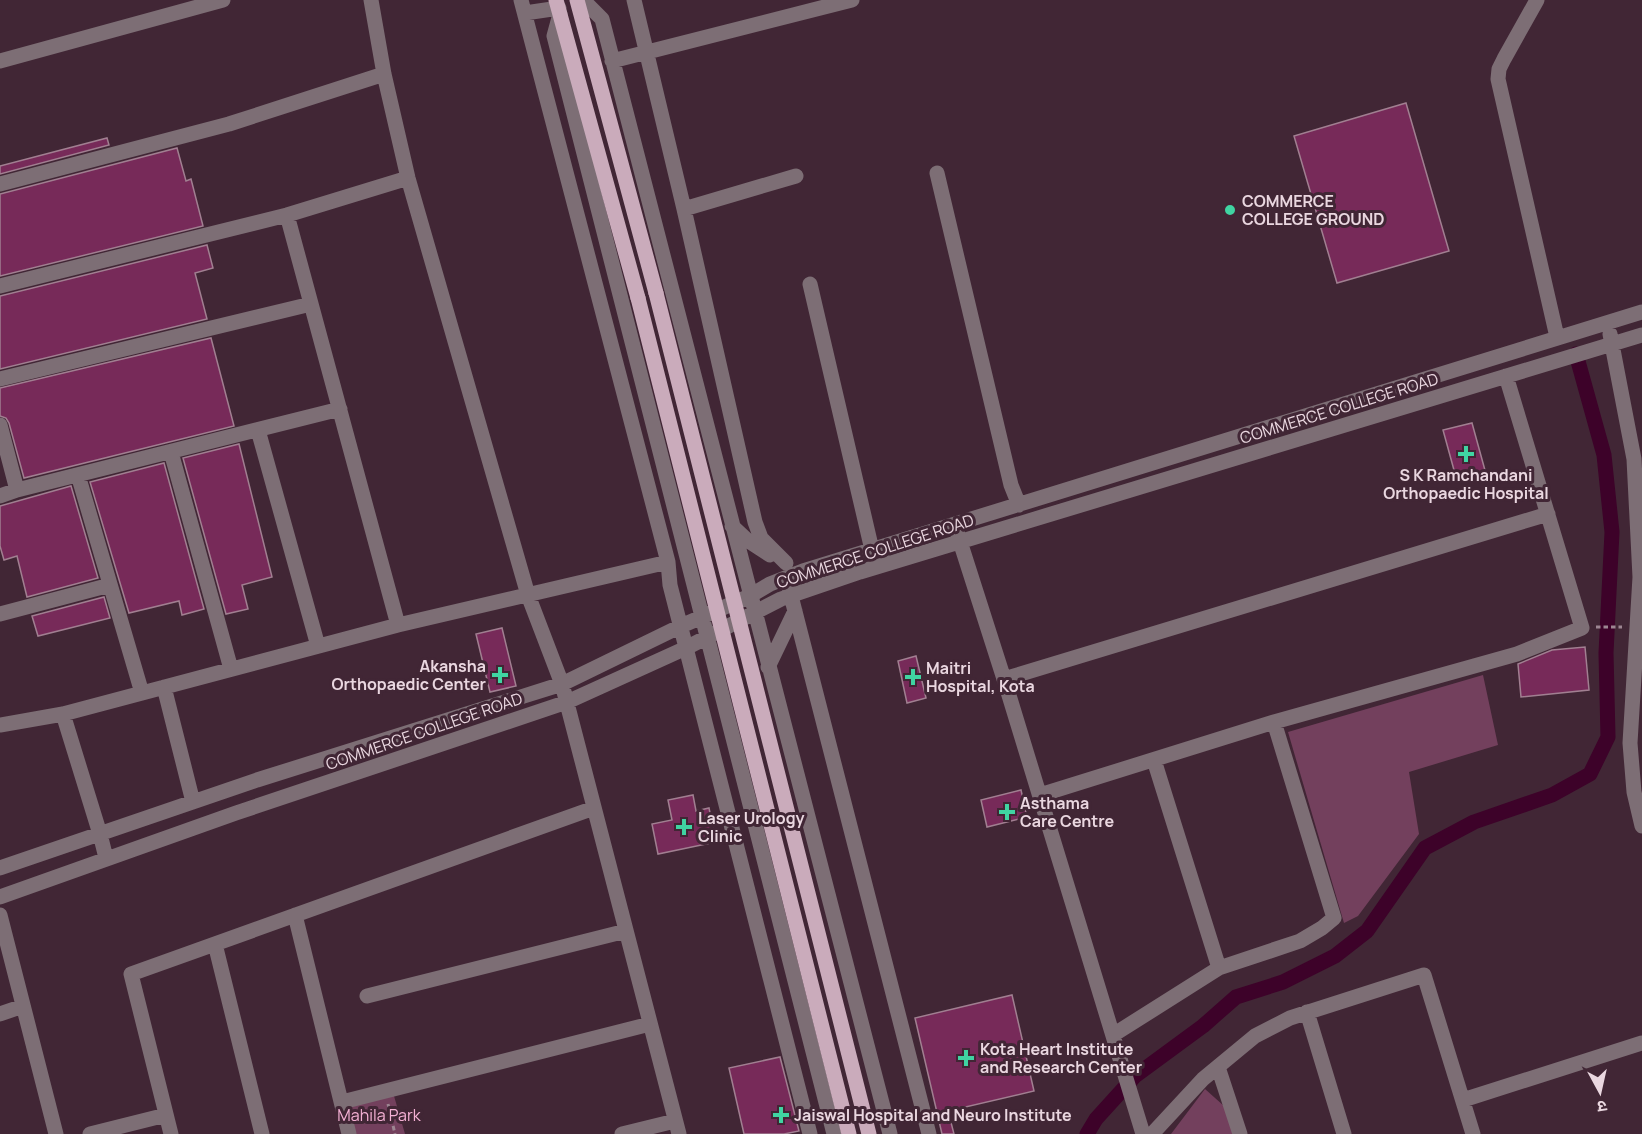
<svg xmlns="http://www.w3.org/2000/svg" width="1642" height="1134" viewBox="0 0 1642 1134" font-family="Manrope,'Noto Sans Devanagari',sans-serif">
<style>
.green{fill:#73405d}
.lines{fill:none;stroke-linecap:round;stroke-linejoin:round}
.canal{stroke:#3d0229;stroke-width:15}
.building{fill:#772a59;stroke:#a17f91;stroke-width:1.5}
.path{stroke:#9d8692;stroke-width:3;stroke-dasharray:4.5 3;stroke-linecap:butt}
.minor{stroke:#7d6e75;stroke-width:15}
.major{stroke:#caabbb;stroke-width:15}
.major-bridge{stroke:#caabbb;stroke-width:15}
.poi-dot{fill:#40d4a2;stroke:#412635;stroke-width:2}
.labels{text-anchor:middle;stroke-width:6;stroke-linejoin:round;paint-order:stroke}
.poi-label{font-size:16px;font-weight:bold;fill:#ead7e0;stroke:#412635;text-anchor:start}
.street-label{font-size:16px;fill:#ead7e0;stroke:#412635}
.park-label{font-size:16px;fill:#f5b1d5;stroke:#412635}
</style>
<rect width="100%" height="100%" fill="#412635"/>
<path class="green" d="M1483,675L1498,745L1409,772L1419,834L1358,916L1344,923L1288,732Z
M392,1089L405,1134H351L344,1108Z
M1205,1089L1224,1106L1233,1134H1171Z"/>
<g class="lines">
<path class="canal" d="M1087,1134L1096,1119L1135,1076L1203,1026L1236,997L1283,982L1335,956L1367,931L1425,848L1474,822L1552,795L1590,774L1608,737L1606,653L1612,532L1604,455L1576,354"/>
</g>
<path class="building" d="M1406,103L1449,251L1337,283L1294,136Z
M107,138L109,145L0,174V166Z
M177,148L186,181L191,179L203,226L0,276V194Z
M207,245L213,268L195,273L207,319L0,369V296Z
M211,338L234,426L24,478L9,423L6,418L0,416V388Z
M1472,423L1486,474L1457,481L1443,430Z
M239,444L272,577L242,585L248,609L226,614L183,458Z
M164,463L204,609L182,615L179,601L129,613L90,482Z
M71,486L98,578L27,597L17,556L4,560L0,546V506Z
M104,597L110,618L38,636L32,616Z
M502,628L516,686L490,692L476,634Z
M1585,647L1589,690L1521,697L1518,664L1552,650Z
M916,656L926,698L907,703L898,661Z
M1021,790L1027,817L987,827L981,800Z
M693,795L696,811L709,808L716,842L658,854L652,824L672,820L668,800Z
M1012,995L1034,1091L948,1111L954,1134H942L915,1018Z
M780,1057L799,1131L784,1134H744L729,1068Z"/>
<g class="lines">
<path class="path" d="M1596,627H1622
M388,1104L395,1134"/>
<path class="minor" d="M371,0L384,74L408,178L528,595L562,684L679,1134
M521,0L668,562L670,585L810,1134
M583,0L602,19L890,1134
M634,0L684,209L755,522L761,538L786,563
M1537,0L1504,59L1499,69L1498,79L1557,337
M525,13L559,8
M560,14L554,36L834,1134
M0,61L223,0
M612,61L852,0
M937,173L1011,485L1019,505
M0,184L229,124L384,74
M684,209L796,176
M287,215L398,625
M810,284L872,550
M0,286L287,215L408,178
M1610,334L1634,459L1640,577L1630,743L1634,792L1642,826
M0,379L311,304
M0,425L17,490L0,496
M258,430L318,646
M171,452L231,669
M78,475L142,693
M17,490L340,409
M732,526L747,540L770,555
M957,532L1004,679L1143,1134
M789,588L929,1134
M0,614L110,585
M768,667L795,611
M1004,679L1548,514
M164,687L193,802
M63,714L100,834L106,858
M0,725L63,714L398,625L668,562
M1154,760L1219,968
M1040,795L1274,722L1517,654L1582,628L1506,376
M0,868L257,780L562,684L681,626L750,596L770,584L803,571L1642,312
M0,897L236,813L567,702L686,648L781,599L860,572L1642,335
M0,915L56,1134
M295,915L349,1134
M215,944L262,1134
M367,996L626,931
M1307,1012L1344,1134
M0,1014L23,1006
M1113,1035L1219,968L1300,941L1322,928L1334,918L1274,722
M1218,1067L1240,1134
M1463,1100L1642,1043
M342,1102L650,1024
M90,1134L166,1115
M171,1134L131,974L594,808
M622,1134L675,1121
M1152,1134L1203,1079L1255,1036L1290,1018L1424,975L1473,1134"/>
<path class="major" d="M556,0L638,298
M577,0L656,293"/>
<path class="major-bridge" d="M656,293L869,1134
M638,298L849,1134"/>
</g>
<g class="poi-dot">
<circle cx="1230" cy="210" r="6"/>
<path d="M1463 445h6v6h6v6h-6v6h-6v-6h-6v-6h6z"/>
<path d="M497 666h6v6h6v6h-6v6h-6v-6h-6v-6h6z"/>
<path d="M910 668h6v6h6v6h-6v6h-6v-6h-6v-6h6z"/>
<path d="M1004 803h6v6h6v6h-6v6h-6v-6h-6v-6h6z"/>
<path d="M681 818h6v6h6v6h-6v6h-6v-6h-6v-6h6z"/>
<path d="M963 1049h6v6h6v6h-6v6h-6v-6h-6v-6h6z"/>
<path d="M778 1106h6v6h6v6h-6v6h-6v-6h-6v-6h6z"/>
</g>
<g class="labels">
<g class="poi-label">
<text x="1242" y="207">COMMERCE<tspan x="1242" dy="18">COLLEGE GROUND</tspan></text>
<text x="1466" y="481" text-anchor="middle">S K Ramchandani<tspan x="1466" dy="18">Orthopaedic Hospital</tspan></text>
<text x="486" y="672" text-anchor="end">Akansha<tspan x="486" dy="18">Orthopaedic Center</tspan></text>
<text x="926" y="674">Maitri<tspan x="926" dy="18">Hospital, Kota</tspan></text>
<text x="1020" y="809">Asthama<tspan x="1020" dy="18">Care Centre</tspan></text>
<text x="698" y="824">Laser Urology<tspan x="698" dy="18">Clinic</tspan></text>
<text x="980" y="1055">Kota Heart Institute<tspan x="980" dy="18">and Research Center</tspan></text>
<text x="794" y="1121">Jaiswal Hospital and Neuro Institute</text>
</g>
<g class="street-label">
<text transform="translate(1339 408) rotate(-17)" y="6">COMMERCE COLLEGE ROAD</text>
<text transform="translate(875 551) rotate(-18)" y="6">COMMERCE COLLEGE ROAD</text>
<text transform="translate(424 731) rotate(-19)" y="6">COMMERCE COLLEGE ROAD</text>
</g>
<g class="park-label">
<text x="379" y="1121">Mahila Park</text>
</g>
</g>
<g transform="translate(1600 1092) rotate(172)" stroke="#412635" stroke-width="4.5" paint-order="stroke">
<path d="M0-4.5L10 22L0 15L-10 22Z" fill="#ead7e0"/>
<text y="-9" font-size="16" font-weight="bold" text-anchor="middle" fill="#ead7e0">उ</text>
</g>
</svg>
